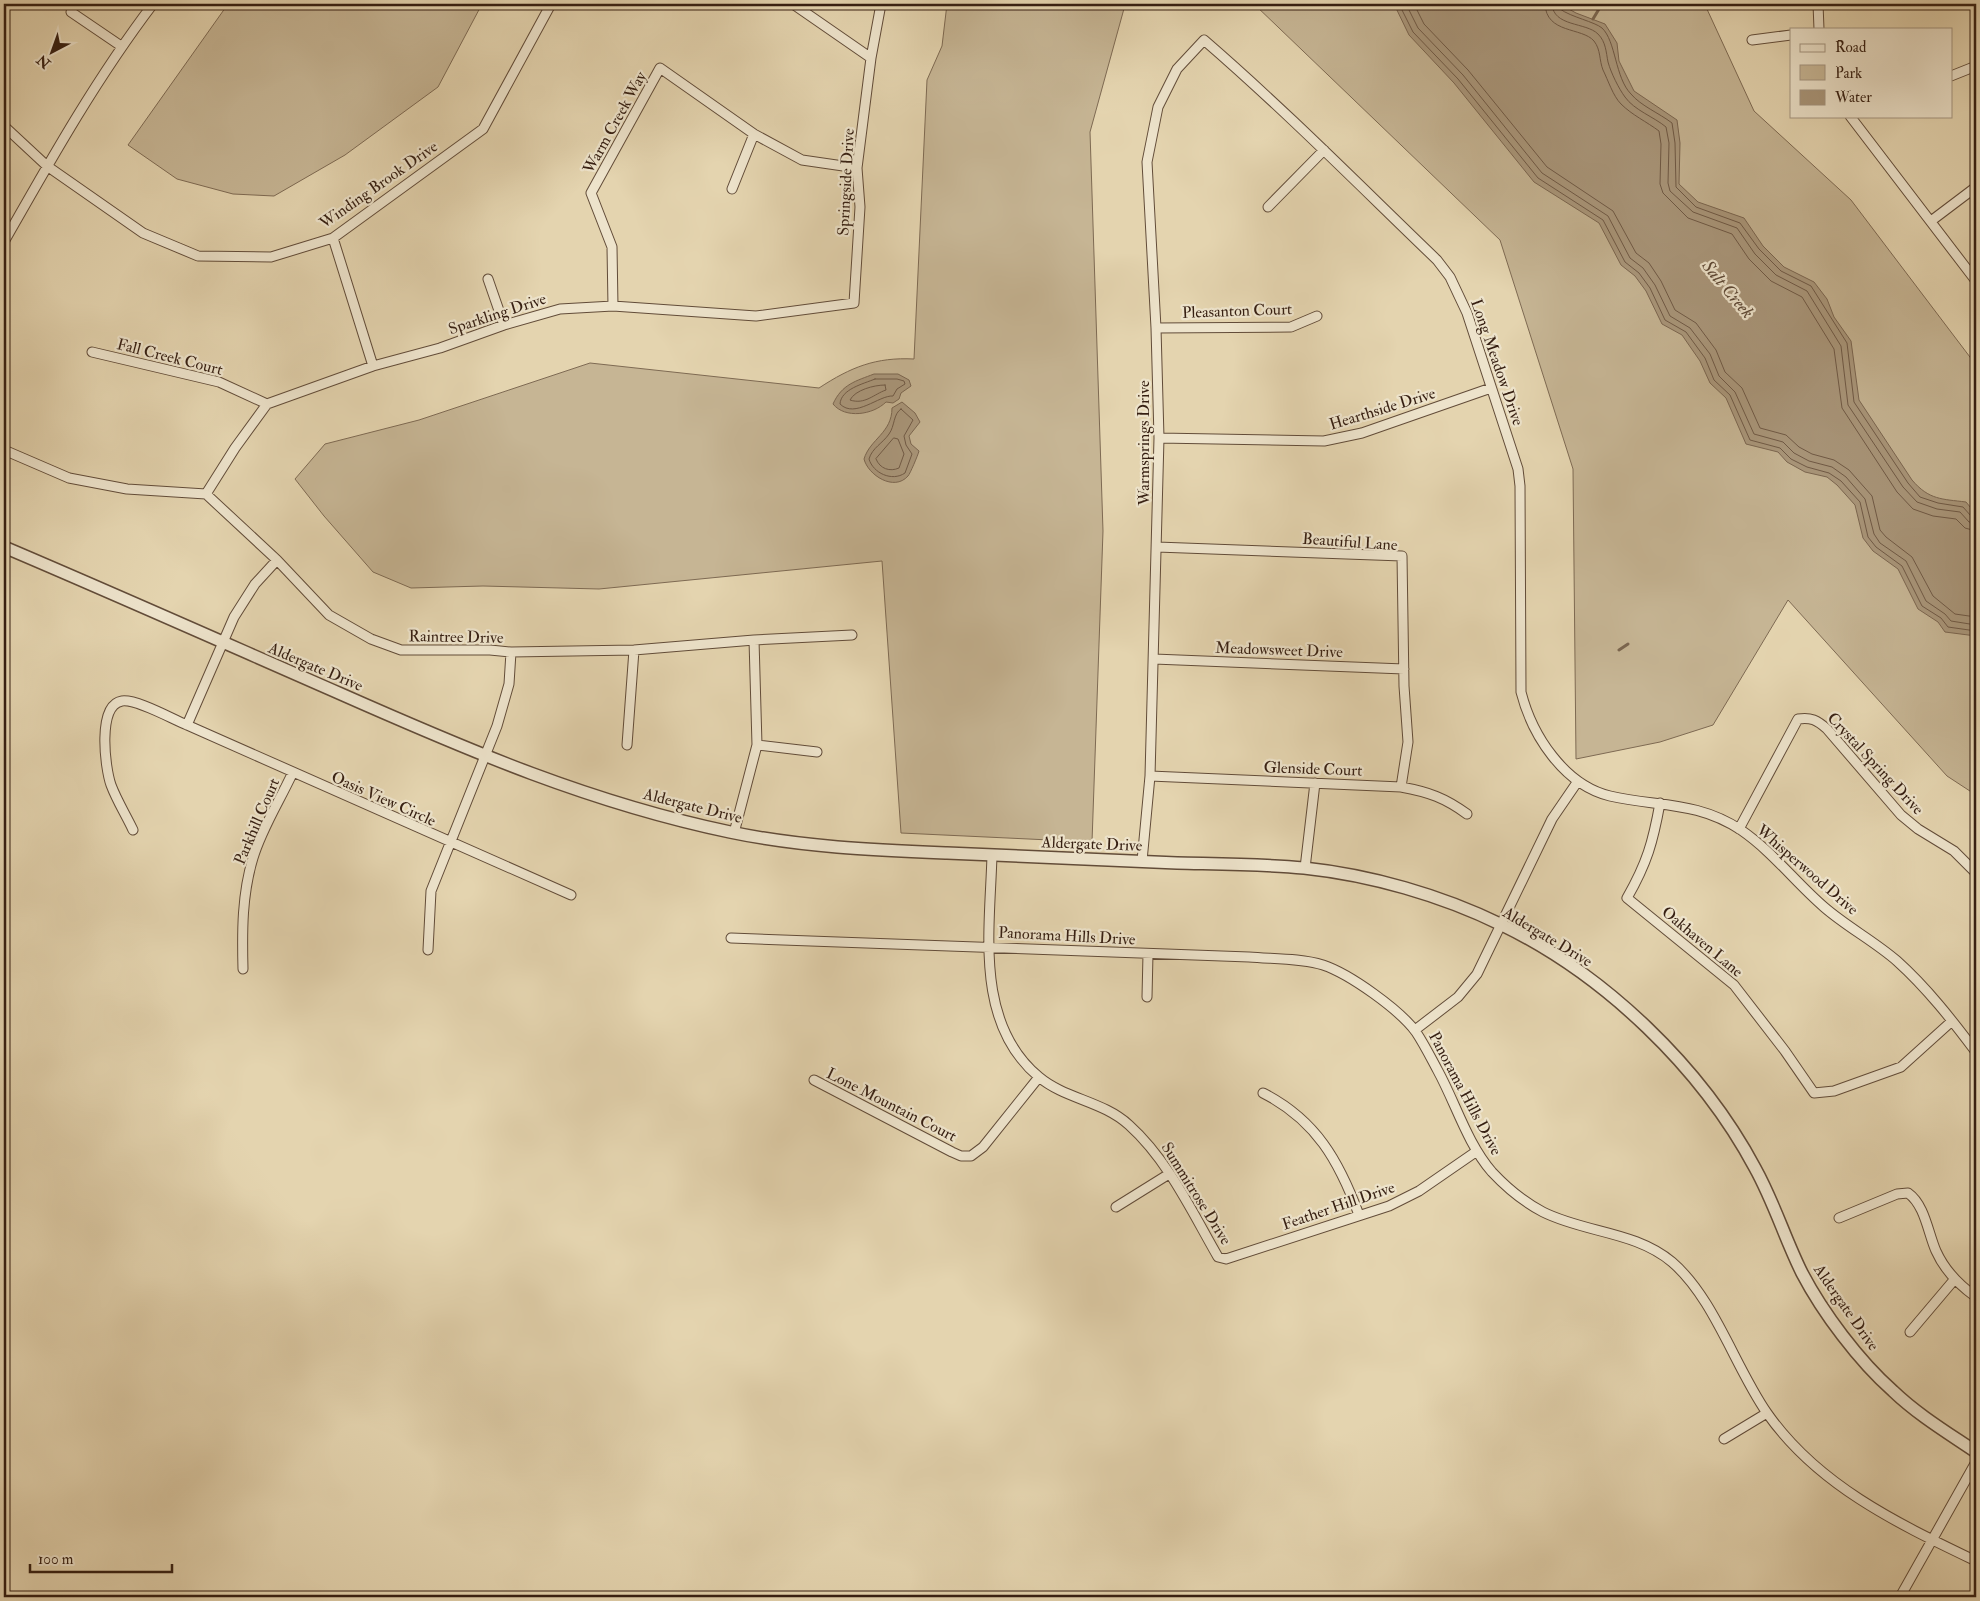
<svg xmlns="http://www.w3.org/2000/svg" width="1980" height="1601" viewBox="0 0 1980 1601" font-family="'IM FELL Double Pica',serif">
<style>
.green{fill:#c6b594;stroke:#7e6a53}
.water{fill:#a9967a;stroke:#7b6650}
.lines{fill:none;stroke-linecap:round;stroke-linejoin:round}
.shore{stroke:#705a46;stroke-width:1}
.stream{stroke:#7b6650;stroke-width:3}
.minor-casing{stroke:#624c39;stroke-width:11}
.tertiary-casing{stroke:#624c39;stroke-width:14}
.minor{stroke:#ede3cb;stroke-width:9}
.tertiary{stroke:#ede3cb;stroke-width:11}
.labels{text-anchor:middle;stroke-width:4.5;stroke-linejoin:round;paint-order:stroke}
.street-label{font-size:16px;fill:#361f12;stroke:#ede3cb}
.water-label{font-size:18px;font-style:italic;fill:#5e4936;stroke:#ede3cb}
</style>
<rect width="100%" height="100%" fill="#e4d4af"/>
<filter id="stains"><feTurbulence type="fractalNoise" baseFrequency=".004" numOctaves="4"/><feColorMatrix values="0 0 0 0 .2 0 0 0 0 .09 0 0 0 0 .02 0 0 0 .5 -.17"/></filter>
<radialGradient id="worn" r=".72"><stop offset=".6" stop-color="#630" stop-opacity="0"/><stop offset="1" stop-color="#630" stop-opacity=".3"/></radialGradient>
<path class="green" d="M228,4H482L438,87L345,155L274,196L233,194L177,179L128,145Z
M947,4H1127L1125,5L1090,132L1103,531L1092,842L901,833L882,561L599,589L483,586L411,588L373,572L324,516L295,479L325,444L419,420L590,363L819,388C851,367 876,357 914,359L927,80L942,46Z
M1254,4H1709L1706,7L1754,111L1851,200L1976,365V795L1947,776L1788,600L1713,725L1660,742L1576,759L1573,469L1500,240Z"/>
<path class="water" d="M1394,4H1560L1576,13L1605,24L1617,43L1619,61L1634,91L1677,120L1680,143L1679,184L1698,202L1744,218L1763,246L1784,267L1814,282L1827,299L1834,317L1851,341L1859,400L1912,480C1929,500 1942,499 1966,502L1976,514V636L1945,632L1938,622L1918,609L1898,569L1873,551L1863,538L1855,505L1837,485L1827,477L1805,472L1787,462L1778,452L1746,444L1726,398L1710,383L1700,361L1682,335L1662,324L1646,291L1635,276L1621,265L1599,223L1534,182L1454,83L1409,35Z
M874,374H898L909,380L911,386L901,393L899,399L893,403L886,402C873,415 845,419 833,404C842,384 856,381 874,374Z
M902,402L915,413L920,422L909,436L911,444L919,451C918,455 910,474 908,476C894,492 868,475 864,459C870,439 892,433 892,408Z"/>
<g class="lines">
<path class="shore" d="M1399,4L1413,32L1458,79L1538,178L1603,220L1625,262L1639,273L1650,288L1665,320L1686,332L1705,358L1714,380L1730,395L1750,440L1780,448L1791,459L1807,467L1829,473L1841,481L1860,502L1868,537L1876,547L1902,566L1922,606L1941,618L1948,627L1976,631
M1406,4L1418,28L1463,75L1542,173L1608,216L1630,258L1643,268L1655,285L1670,316L1690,328L1710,354L1719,376L1735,392L1754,434L1783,442L1794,453L1809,461L1832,467L1846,477L1865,499L1874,534L1880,543L1906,561L1926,601L1945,614L1951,621L1976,625
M1414,4L1424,24L1468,70L1547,167L1613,211L1636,253L1649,263L1661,281L1675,310L1696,323L1716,350L1725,372L1742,388L1760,428L1786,435L1799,447L1812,454L1834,460L1849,470L1872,496L1880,530L1886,537L1912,557L1933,596L1955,614L1976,617
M1545,4C1546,34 1582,27 1594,41C1601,50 1599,60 1603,70C1608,80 1613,96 1621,104C1632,115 1647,122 1659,131L1661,144L1660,184L1663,193L1688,218L1732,234L1749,259L1771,281L1802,297L1834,349L1842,408L1897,492L1913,509L1933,516L1956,519L1965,528L1976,531
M1552,4C1553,27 1586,22 1598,34C1606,42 1606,52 1608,62C1611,73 1619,89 1625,97C1634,110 1654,117 1666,127L1669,143L1668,183L1670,191L1693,212L1737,228L1755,254L1776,275L1807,291L1841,346L1848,405L1903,487L1917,502L1937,509L1960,512L1969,522L1976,523
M1558,4L1560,9C1571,17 1595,22 1602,28C1616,41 1615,78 1631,94C1641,106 1659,113 1672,123L1675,143L1676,187L1696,207L1740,223L1759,249L1781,271L1811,286L1847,343L1854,402L1908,483L1920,497L1938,503L1963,507L1971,516L1976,517
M875,379H897L904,381L905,384L897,389L893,396C879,395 855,419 840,404C841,389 863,384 875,379Z
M885,385L886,390C874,394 865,405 850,400C855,390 874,385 885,385Z
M901,409L913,420L904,436L906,445L912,454L905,473C892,482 873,473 869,459C872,448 883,443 889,434C895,426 893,414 901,409Z
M894,438L898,439L904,454L899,468C890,472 880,469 876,459Z"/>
<path class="stream" d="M1593,19L1602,4
M1619,650L1628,644"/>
<defs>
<path id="minor" d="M793,4L871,58
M1818,4L1819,29
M71,12L121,46
M1752,40L1791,35
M1951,76L1976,66
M1850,116L1976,281
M4,126L47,166L143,233L198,256L271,257L333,238L483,129L551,4
M732,189L754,134
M1268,207L1324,150
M1931,221L1976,187
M333,238L373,366
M4,242C50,161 96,79 153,4
M488,279L504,325
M613,306L612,247L591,193L660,68L754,134L802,160L857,168
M1156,328L1291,327L1317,316
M92,352L219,382L267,404
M1159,438L1324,441L1362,433L1491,388
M4,450L69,478L127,489L206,494L277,560L329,615L371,639L401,650H490L511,652L634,650L754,640L852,635
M206,494L235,448L267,404L373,366L440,348L504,325L560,309L613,306L756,316L854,303L860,207L857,168L871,58L881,4
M1157,547L1402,556L1404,686L1408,742L1401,787
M1154,659L1404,669
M187,725L234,617L255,584L277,560
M627,745L634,650
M757,745L817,752
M1150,776L1401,787C1429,792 1445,798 1467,814
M1660,803C1653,842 1647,863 1627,898L1734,985L1785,1051L1814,1093L1834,1091L1901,1067L1952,1021
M1739,829L1798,719C1811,717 1817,720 1827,729L1901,815L1918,829L1954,851L1976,873
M133,830C126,815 117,801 111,785C105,768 97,705 122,701C137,699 172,719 187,725L571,895
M734,833L757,745L754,640
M992,855C990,930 974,1023 1039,1077C1065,1099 1103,1101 1129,1125C1168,1160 1192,1212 1218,1257L1226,1259L1389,1206L1419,1191L1477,1151
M1142,861L1150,776L1159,438L1156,328L1147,162L1158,107L1177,69L1204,40C1285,110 1360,186 1437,260L1450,277L1467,313L1518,469L1520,486L1521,692C1532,735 1564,785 1610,796C1658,807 1697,801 1741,830C1773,852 1795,882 1824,907C1847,927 1874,941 1897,961C1927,988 1952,1020 1976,1052
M1305,868L1315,783
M731,938L1249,957C1273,959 1300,958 1323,965C1350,974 1400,1010 1416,1032C1424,1044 1431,1058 1438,1071C1456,1104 1467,1143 1492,1172C1506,1187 1524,1202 1543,1212C1585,1233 1635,1231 1672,1262C1714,1298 1735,1367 1767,1413C1818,1486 1899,1524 1976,1561
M428,950L431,891L497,726L509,684L511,652
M243,969C242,931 242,894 253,858C261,830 280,800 292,774
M1147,997L1148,954
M1415,1030L1458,997L1477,974L1552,819L1578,781
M814,1080L952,1152L961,1156H971L983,1147L1039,1077
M1263,1093C1316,1120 1339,1161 1359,1215
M1116,1207L1169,1174
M1839,1218L1897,1194L1908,1193C1925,1205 1928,1233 1936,1251C1945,1271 1959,1285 1976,1297
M1910,1332L1954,1280
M1724,1439L1767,1413
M1900,1597L1976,1462"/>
<path id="tertiary" d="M4,547C117,595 229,645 341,694C470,751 591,803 730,832C801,847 875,850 947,853C1024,857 1101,859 1177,863C1219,864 1262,864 1304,868C1370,875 1441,895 1502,925C1605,975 1701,1067 1755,1168C1774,1202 1785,1239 1802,1273C1823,1313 1859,1361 1893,1391C1918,1415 1948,1433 1976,1452"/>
</defs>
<use href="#minor" class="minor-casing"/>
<use href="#tertiary" class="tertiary-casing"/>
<use href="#minor" class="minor"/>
<use href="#tertiary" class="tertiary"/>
</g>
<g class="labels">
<g class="street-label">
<text transform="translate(614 122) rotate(-61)" y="6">Warm Creek Way</text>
<text transform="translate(845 182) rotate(-87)" y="6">Springside Drive</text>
<text transform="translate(378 184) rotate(-35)" y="6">Winding Brook Drive</text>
<text transform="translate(1237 310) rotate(-2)" y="6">Pleasanton Court</text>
<text transform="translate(497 313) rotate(-18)" y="6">Sparkling Drive</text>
<text transform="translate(170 356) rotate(14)" y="6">Fall Creek Court</text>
<text transform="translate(1498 362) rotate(71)" y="6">Long Meadow Drive</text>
<text transform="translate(1382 408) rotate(-17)" y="6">Hearthside Drive</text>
<text transform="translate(1143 443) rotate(-90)" y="6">Warmsprings Drive</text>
<text transform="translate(1350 541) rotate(4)" y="6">Beautiful Lane</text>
<text transform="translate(456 636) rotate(1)" y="6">Raintree Drive</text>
<text transform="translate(1279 649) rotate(2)" y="6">Meadowsweet Drive</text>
<text transform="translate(316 666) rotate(23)" y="6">Aldergate Drive</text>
<text transform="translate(1876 763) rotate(47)" y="6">Crystal Spring Drive</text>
<text transform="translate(1313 768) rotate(2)" y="6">Glenside Court</text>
<text transform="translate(384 798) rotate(24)" y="6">Oasis View Circle</text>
<text transform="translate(693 805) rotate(14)" y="6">Aldergate Drive</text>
<text transform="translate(256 821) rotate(-67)" y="6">Parkhill Court</text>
<text transform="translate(1092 843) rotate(2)" y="6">Aldergate Drive</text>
<text transform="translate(1808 869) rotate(41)" y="6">Whisperwood Drive</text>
<text transform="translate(1067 935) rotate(3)" y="6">Panorama Hills Drive</text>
<text transform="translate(1548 936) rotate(31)" y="6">Aldergate Drive</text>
<text transform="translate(1703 941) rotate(40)" y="6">Oakhaven Lane</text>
<text transform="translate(1466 1093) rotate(62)" y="6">Panorama Hills Drive</text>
<text transform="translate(892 1104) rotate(27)" y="6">Lone Mountain Court</text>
<text transform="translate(1197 1193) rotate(58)" y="6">Summitrose Drive</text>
<text transform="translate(1338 1205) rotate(-19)" y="6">Feather Hill Drive</text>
<text transform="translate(1847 1307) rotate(55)" y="6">Aldergate Drive</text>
</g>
<g class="water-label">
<text transform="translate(1728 289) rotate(50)" y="6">Salt Creek</text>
</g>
</g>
<rect width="1980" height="1601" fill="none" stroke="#e4d4af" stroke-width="20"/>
<rect x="5" y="5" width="1970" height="1591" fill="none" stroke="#361f12" stroke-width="2.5"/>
<rect x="10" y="10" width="1960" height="1581" fill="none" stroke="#361f12"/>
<rect x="1790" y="28" width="162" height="90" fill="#ede3cb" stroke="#a49581"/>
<rect x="1800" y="44" width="25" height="8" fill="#ede3cb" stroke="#a49581"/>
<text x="1835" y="52" font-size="15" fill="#361f12">Road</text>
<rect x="1800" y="65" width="25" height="15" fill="#c6b594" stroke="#a49581"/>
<text x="1835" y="78" font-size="15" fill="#361f12">Park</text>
<rect x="1800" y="90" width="25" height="15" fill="#a9967a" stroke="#a49581"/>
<text x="1835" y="102" font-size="15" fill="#361f12">Water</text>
<g transform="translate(52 52) rotate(221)" stroke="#ede3cb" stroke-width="4" paint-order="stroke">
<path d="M0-4L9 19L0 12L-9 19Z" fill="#361f12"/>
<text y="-8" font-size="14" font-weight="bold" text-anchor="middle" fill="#361f12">N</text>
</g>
<path d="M30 1564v8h142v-8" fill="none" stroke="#361f12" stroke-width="2.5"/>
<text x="38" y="1564" font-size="15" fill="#361f12" stroke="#ede3cb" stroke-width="4" paint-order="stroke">100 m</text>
<rect width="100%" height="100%" filter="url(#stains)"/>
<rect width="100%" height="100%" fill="url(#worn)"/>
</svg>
